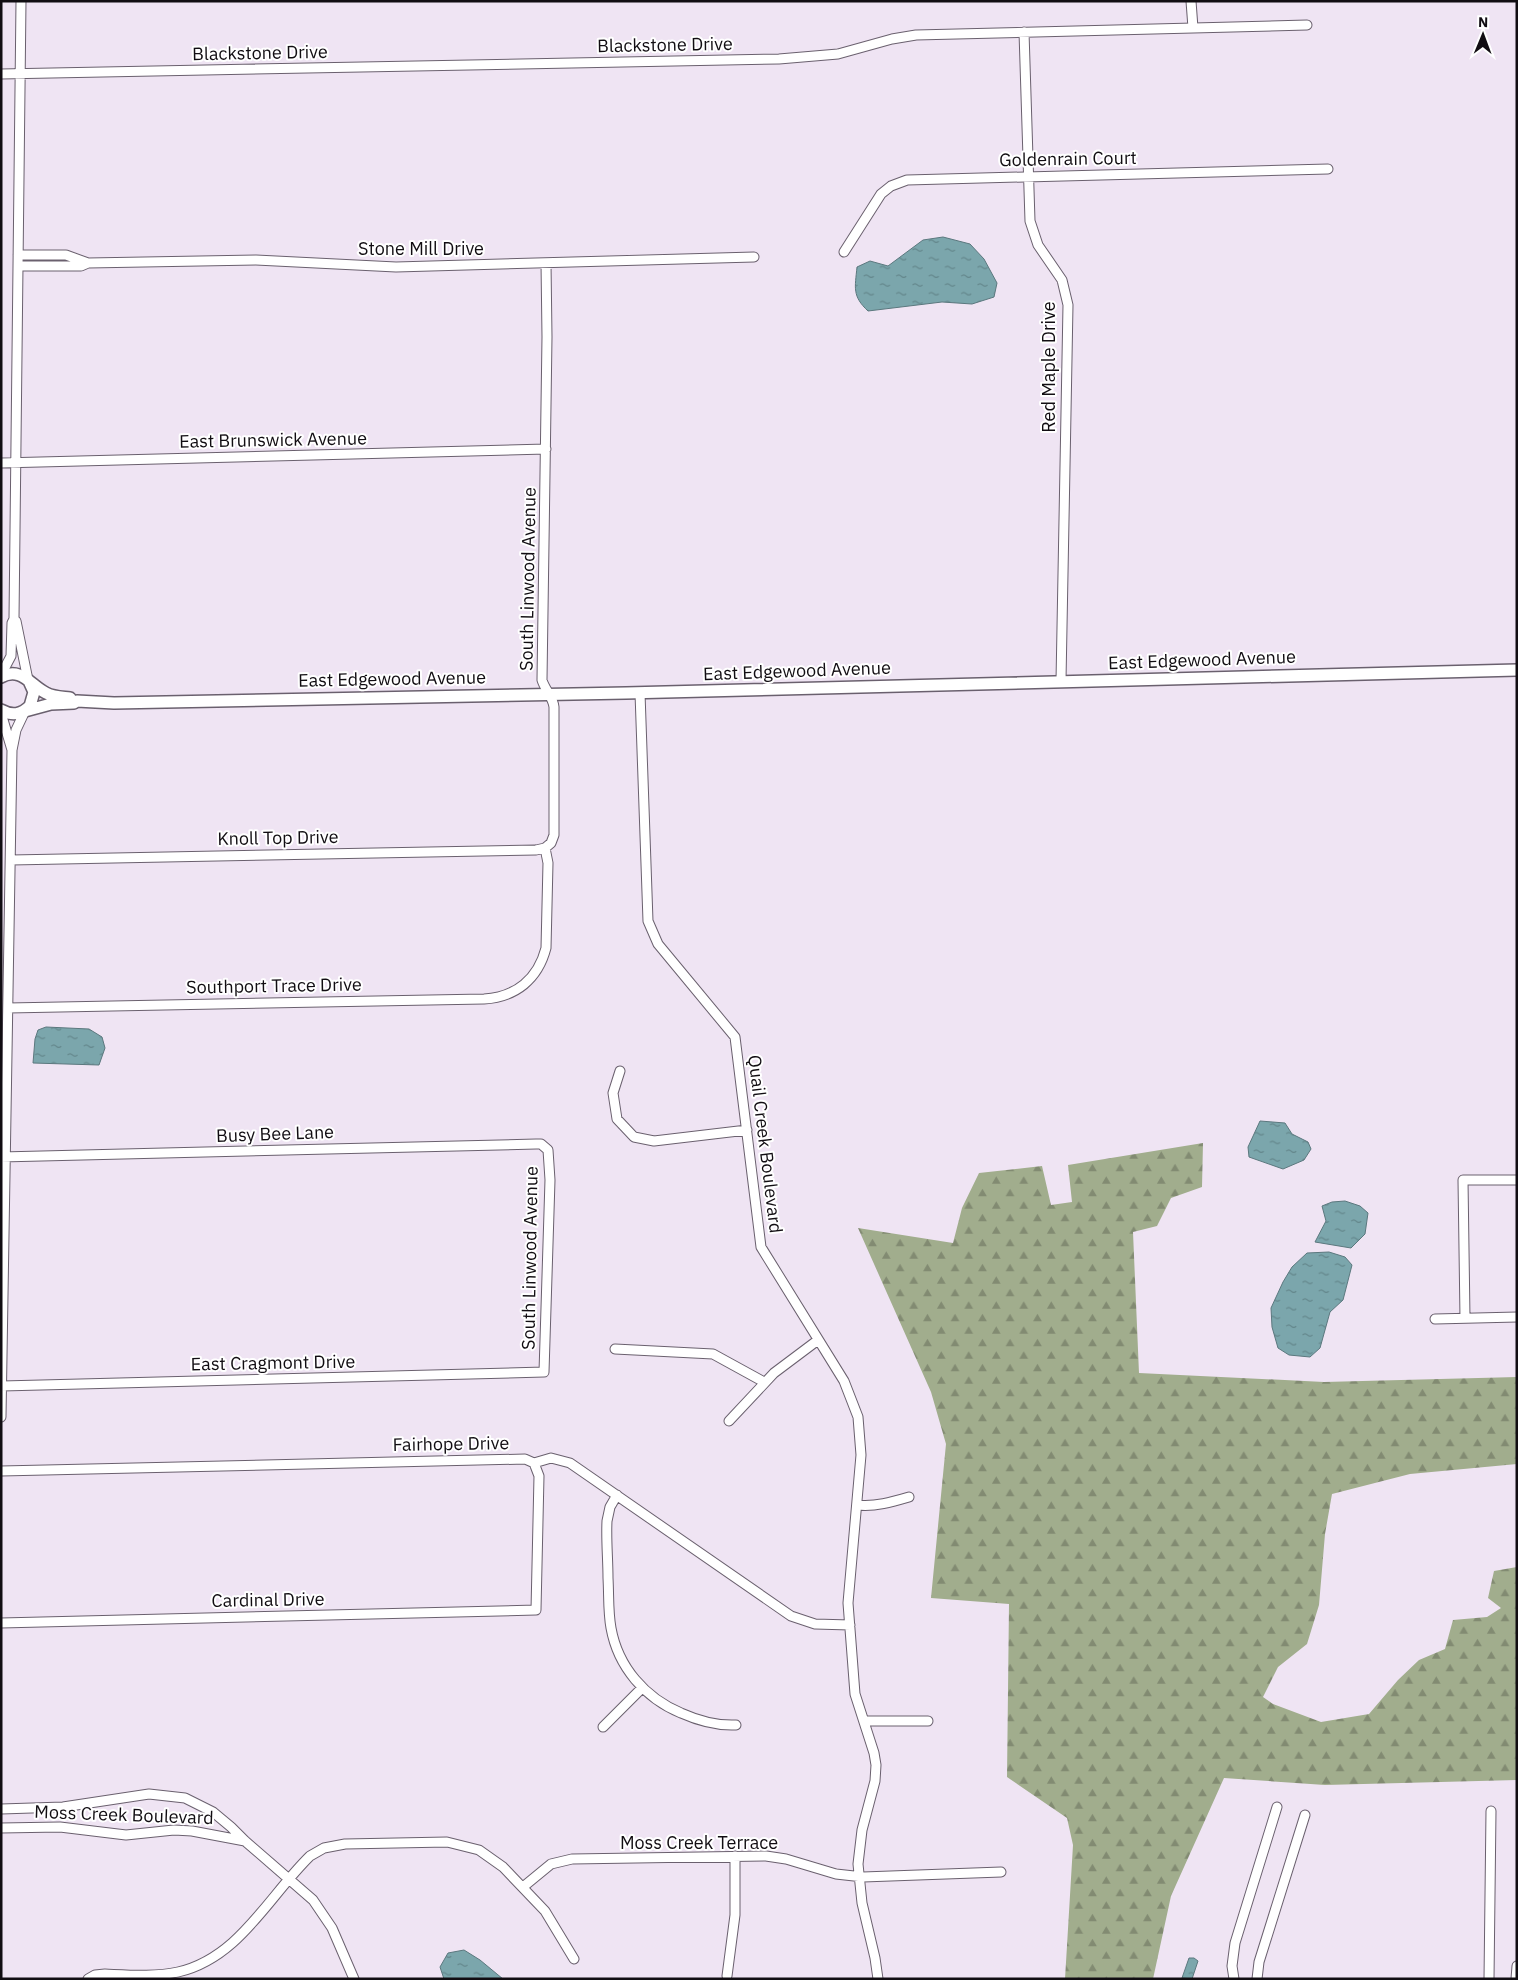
<svg xmlns="http://www.w3.org/2000/svg" width="1518" height="1980" viewBox="0 0 1518 1980" font-family="'IBM Plex Sans',sans-serif">
<style>
.forest{fill:url(#forest-firs)}
.water{fill:url(#water-ripples);stroke:#5b787e}
.lines{fill:none;stroke-linecap:round;stroke-linejoin:round}
.minor-casing{stroke:#6a606e;stroke-width:11}
.major-casing{stroke:#6a606e;stroke-width:14}
.minor{stroke:#fff;stroke-width:9}
.major{stroke:#fff;stroke-width:11}
.labels{text-anchor:middle;stroke-width:4;stroke-linejoin:round;paint-order:stroke}
.street-label{font-size:18px;fill:#110d12;stroke:#fff}
</style>
<defs>
<pattern id="forest-firs" width="22" height="20" patternUnits="userSpaceOnUse" patternTransform="scale(1.25)"><rect width="22" height="20" fill="#a1ad8d"/><path d="M5 1l3.5 6h-7zM16 11l3.5 6h-7z" fill="#828b72"/></pattern>
<pattern id="water-ripples" width="26" height="14" patternUnits="userSpaceOnUse" patternTransform="scale(1.25)"><rect width="26" height="14" fill="#7ba6ac"/><path d="M2 4q2-2 4 0t4 0M15 11q2-2 4 0t4 0" fill="none" stroke="#63868b"/></pattern>
</defs>
<rect width="100%" height="100%" fill="#efe4f3"/>
<path class="forest" d="M1203,1143L1202,1187L1171,1198L1157,1226L1133,1232L1139,1373L1324,1382L1517,1377V1464L1410,1474L1332,1494L1325,1534L1319,1605L1307,1644L1278,1667L1263,1697L1273,1704L1321,1722L1369,1714L1398,1680L1419,1660L1445,1649L1453,1620L1487,1617L1501,1608L1488,1598L1494,1571L1517,1567V1780L1325,1785L1224,1778L1171,1896L1153,1979H1065L1073,1845L1067,1818L1007,1777L1009,1604L931,1598L946,1444L931,1392L858,1228L953,1243L962,1208L979,1173L1042,1166L1051,1205L1072,1202L1068,1165Z"/>
<path class="water" d="M943,237L970,244L984,259L997,283L994,297L972,304L942,302L868,311C852,296 855,288 857,267L870,261L888,266L923,240Z
M46,1027L89,1029L102,1037L105,1048L99,1065L33,1063L35,1039L38,1030Z
M1260,1121L1285,1123L1292,1134L1308,1142L1311,1149L1304,1160L1283,1169L1249,1157L1248,1147Z
M1345,1201L1360,1206L1368,1213L1365,1234L1351,1248L1315,1242L1326,1221L1322,1206L1332,1202Z
M1329,1252L1345,1257L1352,1265L1343,1300L1330,1312L1320,1348L1310,1357L1289,1355L1278,1348L1272,1327L1271,1308L1283,1282L1292,1267L1307,1253Z
M464,1950L480,1960L503,1979H444L440,1967L448,1953Z
M1189,1958H1194L1198,1961L1192,1979L1182,1978Z"/>
<g class="lines">
<defs>
<path id="minor" d="M1191,1L1193,28
M1024,32L1030,221L1038,245L1062,280L1068,305L1061,681
M1,74L779,59L838,54L892,39L916,35L1307,25
M844,252L881,194L891,186L907,180L1328,169
M88,263L256,260L396,267L754,257
M18,266H81L88,263L66,255H18
M1,463L546,449
M16,621L28,680
M1,675L11,656L12,623L14,619L21,1
M640,693L648,921L658,944L735,1037L761,1247L844,1381L858,1417L861,1455L848,1603L855,1694L874,1753L876,1765L875,1781L862,1830L858,1864L862,1903L875,1958L878,1979
M1,713L12,750
M11,860L536,850L545,848
M8,1008L484,999C516,997 538,979 546,948L548,863L545,848L551,843L554,835V707C553,697 545,690 542,680L547,337L546,263
M620,1071L613,1093L617,1119L634,1137L654,1141L747,1130
M1,1157L536,1144H541L548,1150L550,1180L544,1372L2,1386
M1465,1318L1463,1180H1517
M1435,1319L1517,1317
M615,1349L713,1354L764,1382
M1,1417L12,750L16,730L25,711
M729,1421L774,1373L818,1340
M1,1471L525,1459L534,1463L551,1458L570,1463L791,1616L815,1624L850,1625
M617,1495L610,1507L607,1521C606,1540 608,1559 608,1578C609,1595 608,1612 611,1628C618,1667 645,1698 681,1713C699,1721 716,1726 736,1725
M857,1505C875,1507 892,1502 909,1497
M1,1623L536,1610L539,1476L534,1463
M864,1721H928
M603,1727L642,1688
M1,1809L63,1807L149,1794L185,1798L213,1812L231,1827L245,1841L313,1900L332,1928L354,1979
M1,1828L60,1827L126,1835L174,1830L192,1831L245,1841
M523,1887L551,1864L572,1859L766,1856L786,1859L836,1874L863,1877L1001,1872
M105,1974C129,1975 155,1977 178,1972C239,1958 268,1897 310,1856L324,1848L345,1844L447,1842L479,1850L503,1867L545,1911L574,1959
M727,1976L735,1915V1856
M88,1979L95,1975L105,1974V1979
M1234,1979L1232,1966L1235,1943L1277,1807
M1257,1979L1259,1962L1305,1815
M1489,1979L1491,1811
M1516,1979L1517,1966"/>
<path id="major" d="M1,677C21,666 31,686 46,693C53,697 62,697 70,698
M1,710C12,716 21,715 30,706L34,692L29,681
M25,711L51,704L74,703L77,701L114,703L626,693L1517,670"/>
</defs>
<use href="#minor" class="minor-casing"/>
<use href="#major" class="major-casing"/>
<use href="#minor" class="minor"/>
<use href="#major" class="major"/>
</g>
<g class="labels">
<g class="street-label">
<text transform="translate(665 45) rotate(-1)" y="6">Blackstone Drive</text>
<text transform="translate(260 53) rotate(-1)" y="6">Blackstone Drive</text>
<text transform="translate(1068 159) rotate(-1)" y="6">Goldenrain Court</text>
<text x="421" y="255">Stone Mill Drive</text>
<text transform="translate(1049 367) rotate(-90)" y="6">Red Maple Drive</text>
<text transform="translate(273 440) rotate(-1)" y="6">East Brunswick Avenue</text>
<text transform="translate(528 579) rotate(-89)" y="6">South Linwood Avenue</text>
<text transform="translate(1202 660) rotate(-2)" y="6">East Edgewood Avenue</text>
<text transform="translate(797 671) rotate(-2)" y="6">East Edgewood Avenue</text>
<text transform="translate(392 679) rotate(-1)" y="6">East Edgewood Avenue</text>
<text transform="translate(278 838) rotate(-1)" y="6">Knoll Top Drive</text>
<text transform="translate(274 986) rotate(-1)" y="6">Southport Trace Drive</text>
<text transform="translate(275 1134) rotate(-2)" y="6">Busy Bee Lane</text>
<text transform="translate(765 1144) rotate(83)" y="6">Quail Creek Boulevard</text>
<text transform="translate(530 1258) rotate(-89)" y="6">South Linwood Avenue</text>
<text transform="translate(273 1363) rotate(-1)" y="6">East Cragmont Drive</text>
<text transform="translate(451 1444) rotate(-1)" y="6">Fairhope Drive</text>
<text transform="translate(268 1600) rotate(-1)" y="6">Cardinal Drive</text>
<text transform="translate(124 1815) rotate(2)" y="6">Moss Creek Boulevard</text>
<text x="699" y="1849">Moss Creek Terrace</text>
</g>
</g>
<rect width="1518" height="1980" fill="none" stroke="#110d12" stroke-width="5"/>
<g transform="translate(1483 35) rotate(1)" stroke="#ffffff" stroke-width="4" paint-order="stroke">
<path d="M0-4L9 19L0 12L-9 19Z" fill="#110d12"/>
<text y="-8" font-size="14" font-weight="bold" text-anchor="middle" fill="#110d12">N</text>
</g>
</svg>
